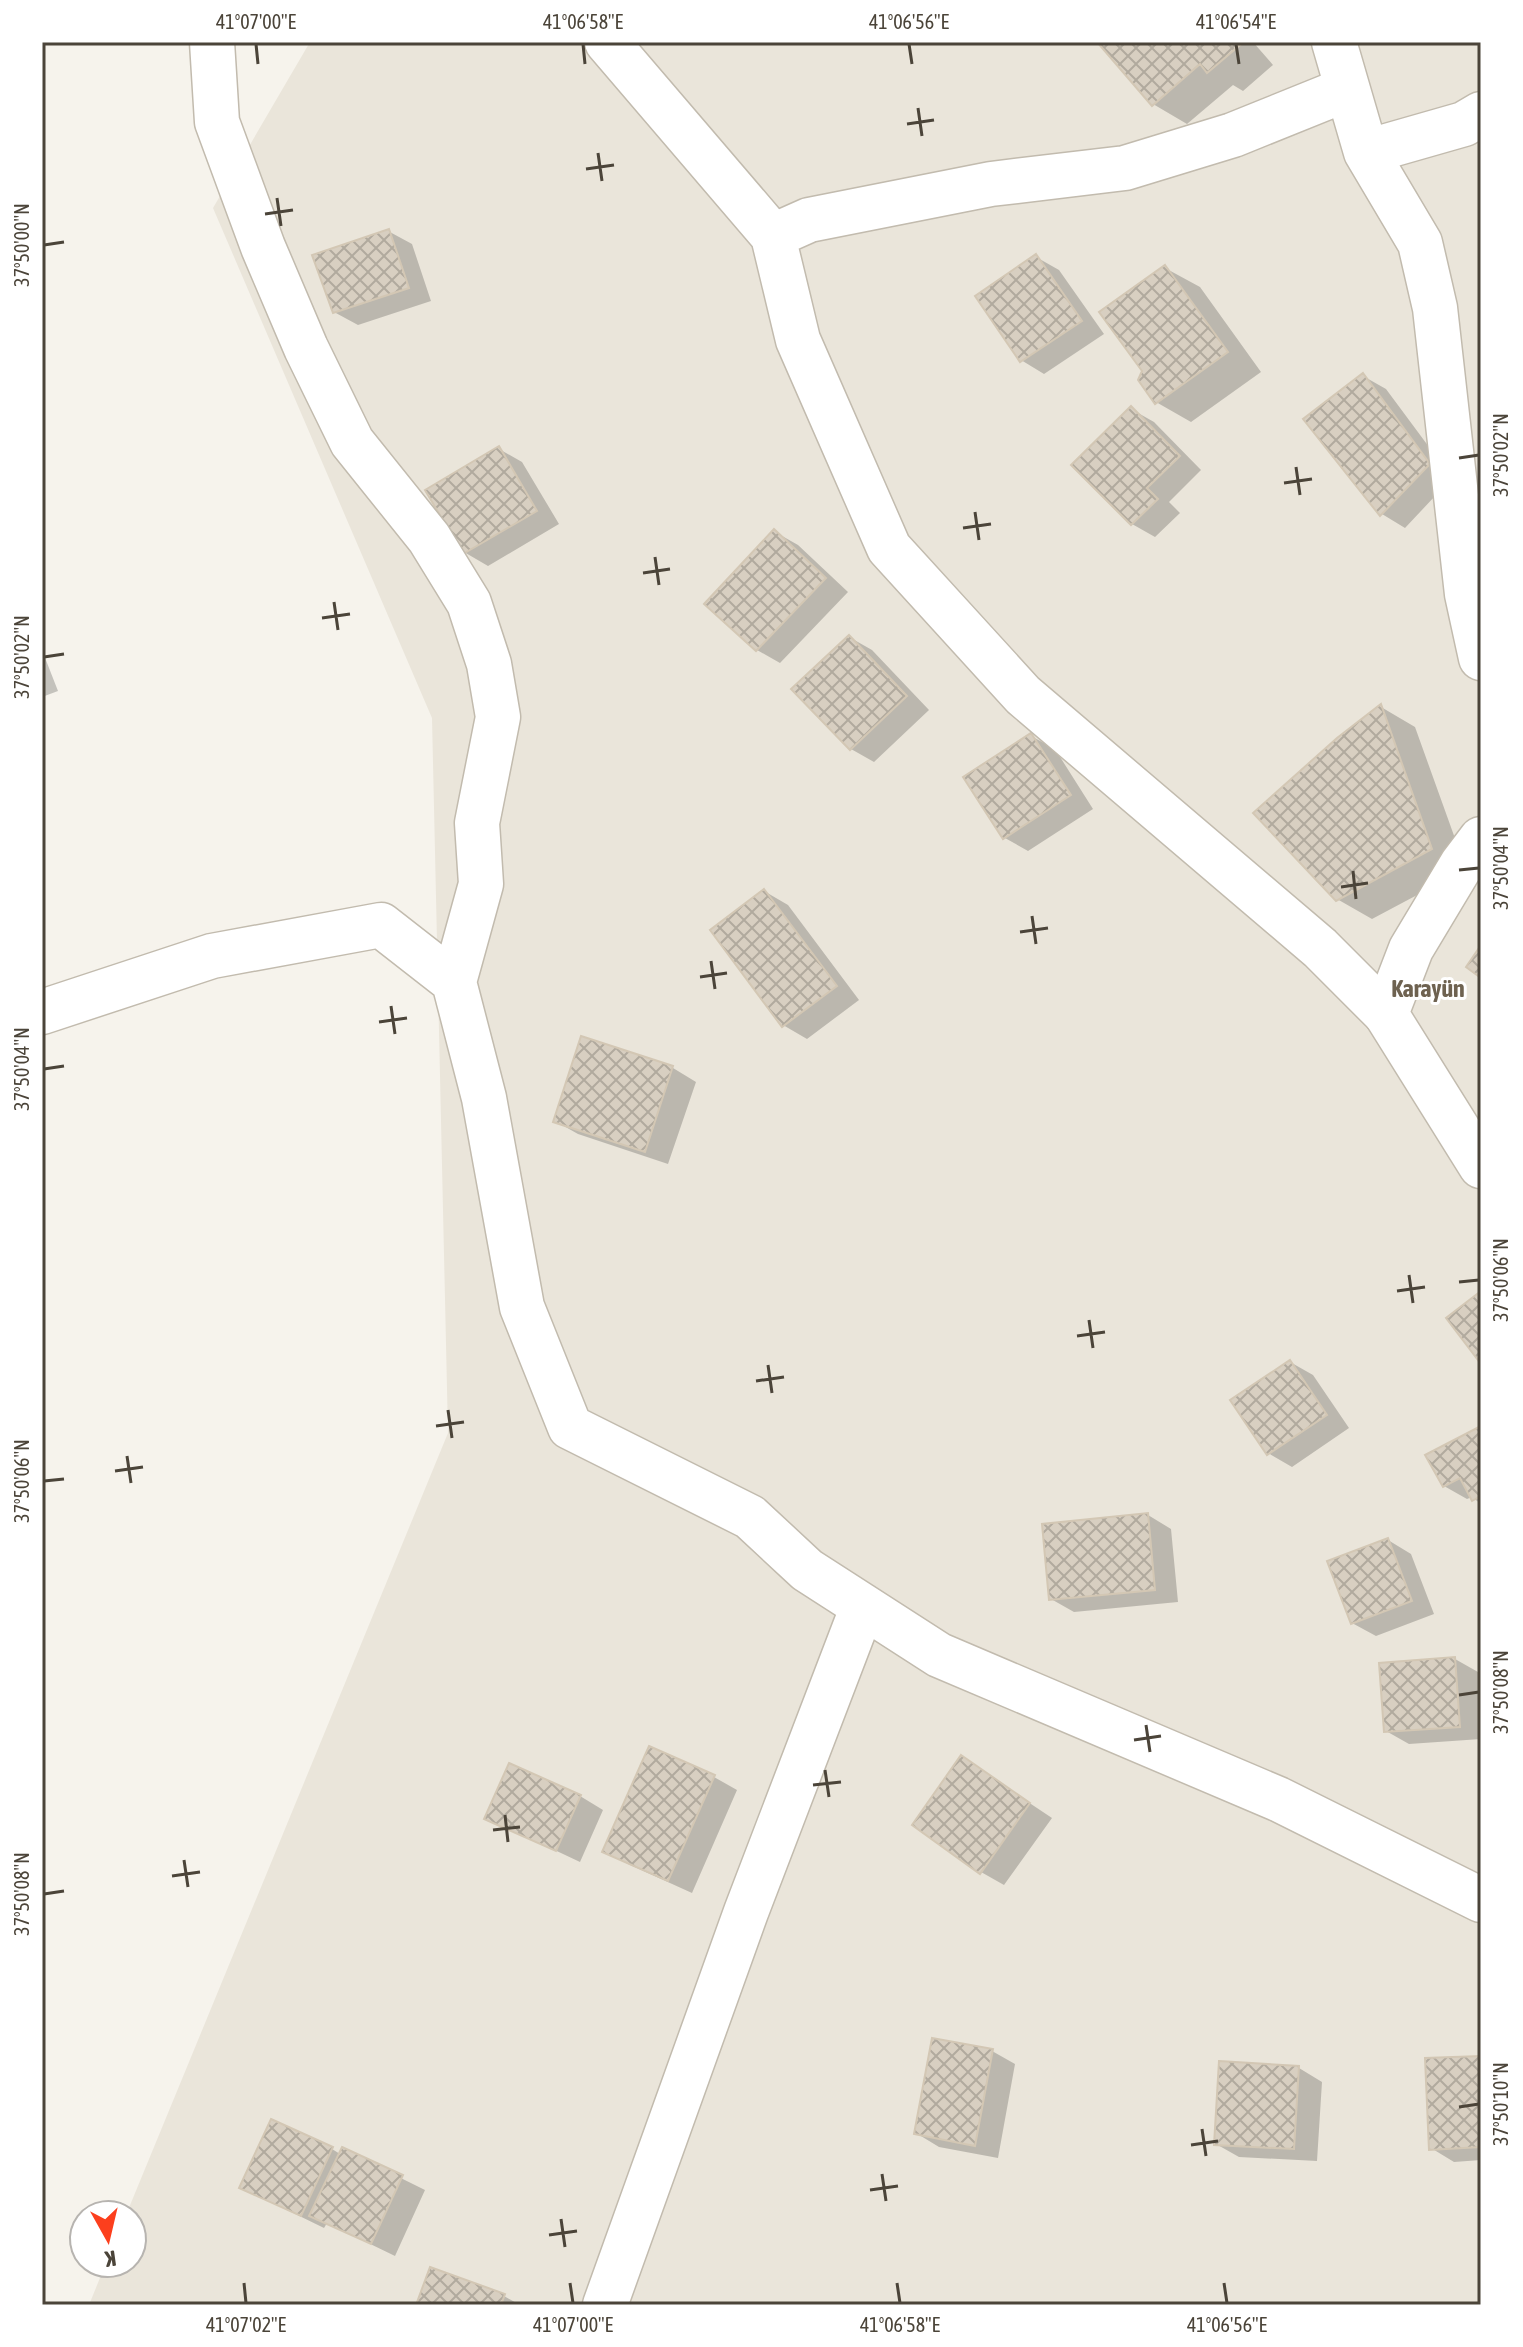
<svg xmlns="http://www.w3.org/2000/svg" width="1523" height="2347" viewBox="0 0 1523 2347" font-family="'Asap Condensed',sans-serif">
<style>
.residential{fill:#eae5da}
.shadow{fill:#0003}
.building{fill:url(#building-cross-hatch);stroke:#d3c7b4;stroke-width:2}
.lines{fill:none;stroke-linecap:round;stroke-linejoin:round}
.minor-casing{stroke:#c2bbae;stroke-width:47}
.tertiary-casing{stroke:#c2bbae;stroke-width:47}
.minor{stroke:#fff;stroke-width:44}
.tertiary{stroke:#fff;stroke-width:44}
.ticks{fill:none;stroke:#4b4439;stroke-width:3}
.labels{text-anchor:middle;stroke-width:6;stroke-linejoin:round;paint-order:stroke}
.quarter-label{font-size:24px;font-weight:bold;fill:#6e6250;stroke:#fff}
.neatline{fill:none;stroke:#4b4439;stroke-width:3}
.ticks-label{font-size:20px;text-anchor:middle;fill:#4b4439}
</style>
<defs>
<pattern id="building-cross-hatch" width="8" height="8" patternUnits="userSpaceOnUse" patternTransform="scale(2)"><rect width="8" height="8" fill="#d8cfc1"/><path d="M0 0l8 8M0 8l8-8" fill="none" stroke="#b1aa9e"/></pattern>
</defs>
<rect width="100%" height="100%" fill="#f6f3ec"/>
<path class="residential" d="M310,42H1481V2305H89L106,2263H132V2215H126L448,1433L432,718L213,208Z"/>
<path class="shadow" d="M1099,42H1253L1273,65L1243,91L1233,85L1187,124L1153,104Z
M388,231L412,244L431,301L358,325L334,312Z
M1036,257L1059,270L1104,334L1044,374L1021,360Z
M1165,268L1200,287L1261,372L1191,422L1156,402Z
M1363,376L1386,389L1452,478L1405,528L1382,514L1306,419Z
M1131,409L1154,422L1201,470L1169,502L1180,513L1155,537L1132,524Z
M499,449L522,462L559,524L488,566L464,552Z
M775,532L798,545L848,592L780,663L757,650Z
M849,637L872,650L929,710L874,762L851,749Z
M42,650L58,691L42,697Z
M1381,707L1415,727L1466,869L1372,919L1337,899Z
M1031,736L1055,749L1093,809L1028,851L1005,838Z
M764,891L788,905L859,1000L807,1039L783,1025Z
M583,1039L673,1068L696,1082L668,1164L578,1134L555,1121Z
M1290,1362L1313,1375L1349,1428L1292,1467L1268,1453Z
M1481,1428V1504L1472,1497L1467,1499L1444,1486Z
M1148,1515L1171,1529L1178,1602L1074,1612L1051,1599Z
M1388,1540L1411,1554L1434,1614L1376,1636L1352,1623Z
M1455,1659L1478,1672L1481,1739L1409,1744L1386,1731Z
M650,1748L714,1777L737,1790L692,1893L628,1864L604,1851Z
M962,1758L1052,1818L1004,1885L981,1872Z
M580,1796L603,1810L580,1862L487,1818Z
M992,2051L1015,2064L998,2158L939,2147L916,2133Z
M1481,2058V2160L1454,2162L1431,2148Z
M1299,2068L1322,2082L1317,2161L1239,2157L1216,2144Z
M332,2149L340,2154L342,2149L425,2190L395,2256L327,2223L324,2228L242,2188Z
M431,2269L504,2296L520,2305H418Z"/>
<path class="building" d="M1097,42H1238L1240,45L1207,73L1200,64L1152,106Z
M389,229L409,288L333,313L312,255Z
M1036,254L1082,321L1020,362L975,296Z
M1165,265L1228,352L1155,404L1138,380L1142,371L1099,312Z
M1363,373L1430,464L1380,516L1303,419Z
M1131,406L1180,456L1147,488L1158,499L1131,525L1071,465Z
M499,446L537,511L463,554L425,490Z
M774,529L826,578L756,651L704,604Z
M849,635L907,696L850,750L791,689Z
M1381,704L1432,849L1336,901L1253,813L1337,738Z
M1031,733L1071,795L1003,839L963,777Z
M764,889L837,986L782,1027L710,930Z
M1481,945V978L1466,967Z
M581,1036L673,1066L645,1152L553,1122Z
M1481,1291V1364L1446,1318Z
M1290,1360L1327,1415L1267,1455L1230,1400Z
M1481,1426V1496L1472,1501L1460,1478L1443,1487L1425,1455Z
M1148,1513L1155,1590L1049,1600L1042,1524Z
M1388,1538L1412,1601L1351,1624L1327,1561Z
M1455,1657L1460,1727L1384,1732L1379,1663Z
M649,1746L715,1775L668,1881L602,1852Z
M961,1755L1030,1803L980,1874L912,1825Z
M509,1763L581,1795L556,1851L484,1819Z
M932,2038L993,2049L975,2146L914,2134Z
M1481,2056V2147L1429,2150L1425,2058Z
M1219,2061L1299,2066L1294,2149L1214,2145Z
M271,2119L333,2147L301,2216L239,2188Z
M342,2147L403,2175L371,2244L309,2216Z
M430,2267L505,2294L501,2305H416Z"/>
<g class="lines">
<defs>
<path id="minor" d="M212,42L217,122L263,247L306,348L352,442L429,538L469,603L489,664L498,717L477,823L481,884L454,982
M607,42L773,236L798,340L889,548L1023,695L1320,948L1386,1014
M1334,42L1366,152L1420,243L1435,308L1467,594L1481,658
M1366,152L1464,124L1481,114
M773,236L809,220L991,184L1125,168L1233,135L1347,89
M42,1012L212,956L381,925L454,982L484,1098L522,1307L570,1427L750,1517L807,1570L939,1655L1278,1799L1481,1900
M605,2305L746,1912L863,1606"/>
<path id="tertiary" d="M1481,839L1462,864L1411,949L1386,1014L1481,1166"/>
</defs>
<use href="#minor" class="minor-casing"/>
<use href="#tertiary" class="tertiary-casing"/>
<use href="#minor" class="minor"/>
<use href="#tertiary" class="tertiary"/>
</g>
<path class="ticks" d="M256,44L258,64M583,44L585,64M909,44L912,64M1236,44L1239,64M918,108L922,136M907,124L934,120M598,153L602,181M586,169L614,165M277,198L281,226M265,214L293,210M44,245L64,242M1459,458L1479,455M1296,467L1300,495M1284,483L1312,479M975,512L979,540M963,528L991,524M655,557L659,585M643,573L670,569M334,602L338,630M322,618L350,614M44,657L64,654M1459,870L1479,868M1353,871L1356,899M1341,887L1368,883M1032,916L1036,944M1020,932L1048,928M711,961L715,989M700,977L727,973M391,1006L395,1034M379,1022L407,1018M44,1069L64,1066M1409,1275L1413,1303M1459,1282L1479,1280M1397,1291L1425,1287M1089,1320L1093,1348M1077,1336L1105,1332M768,1365L772,1393M756,1381L784,1377M448,1410L452,1438M436,1426L464,1422M127,1456L131,1483M115,1471L143,1467M44,1481L64,1479M1459,1695L1479,1692M1146,1725L1150,1752M1134,1740L1161,1736M825,1770L829,1797M813,1785L841,1782M505,1815L508,1842M493,1830L520,1827M184,1860L188,1887M172,1876L200,1872M44,1894L64,1891M1459,2107L1479,2104M1202,2129L1206,2156M1191,2145L1218,2141M882,2174L886,2201M870,2190L898,2186M561,2219L565,2247M549,2235L577,2231M244,2283L246,2303M570,2283L573,2303M897,2283L900,2303M1224,2283L1227,2303"/>
<g class="labels">
<g class="quarter-label">
<text x="1428" y="997">Karayün</text>
</g>
</g>
<rect width="1523" height="2347" fill="none" stroke="#ffffff" stroke-width="88"/>
<g transform="translate(108 2239) rotate(172)"><circle r="38" fill="#ffffff" stroke="#b7b4b0" stroke-width="2"/>
<path d="M0-6L14 30L0 20L-14 30Z" fill="#fc3f1d"/>
<text y="-12" font-size="22" font-weight="bold" text-anchor="middle" fill="#4b4439">K</text>
</g>
<rect x="44" y="44" width="1435" height="2259" class="neatline"/>
<g class="ticks-label">
<text x="256" y="29">41°07'00"E</text>
<text x="583" y="29">41°06'58"E</text>
<text x="909" y="29">41°06'56"E</text>
<text x="1236" y="29">41°06'54"E</text>
<text transform="translate(22 245) rotate(-90)" y="7">37°50'00"N</text>
<text transform="translate(1501 455) rotate(-90)" y="7">37°50'02"N</text>
<text transform="translate(22 657) rotate(-90)" y="7">37°50'02"N</text>
<text transform="translate(1501 868) rotate(-90)" y="7">37°50'04"N</text>
<text transform="translate(22 1069) rotate(-90)" y="7">37°50'04"N</text>
<text transform="translate(1501 1280) rotate(-90)" y="7">37°50'06"N</text>
<text transform="translate(22 1481) rotate(-90)" y="7">37°50'06"N</text>
<text transform="translate(1501 1692) rotate(-90)" y="7">37°50'08"N</text>
<text transform="translate(22 1894) rotate(-90)" y="7">37°50'08"N</text>
<text transform="translate(1501 2104) rotate(-90)" y="7">37°50'10"N</text>
<text x="246" y="2332">41°07'02"E</text>
<text x="573" y="2332">41°07'00"E</text>
<text x="900" y="2332">41°06'58"E</text>
<text x="1227" y="2332">41°06'56"E</text>
</g>
</svg>
